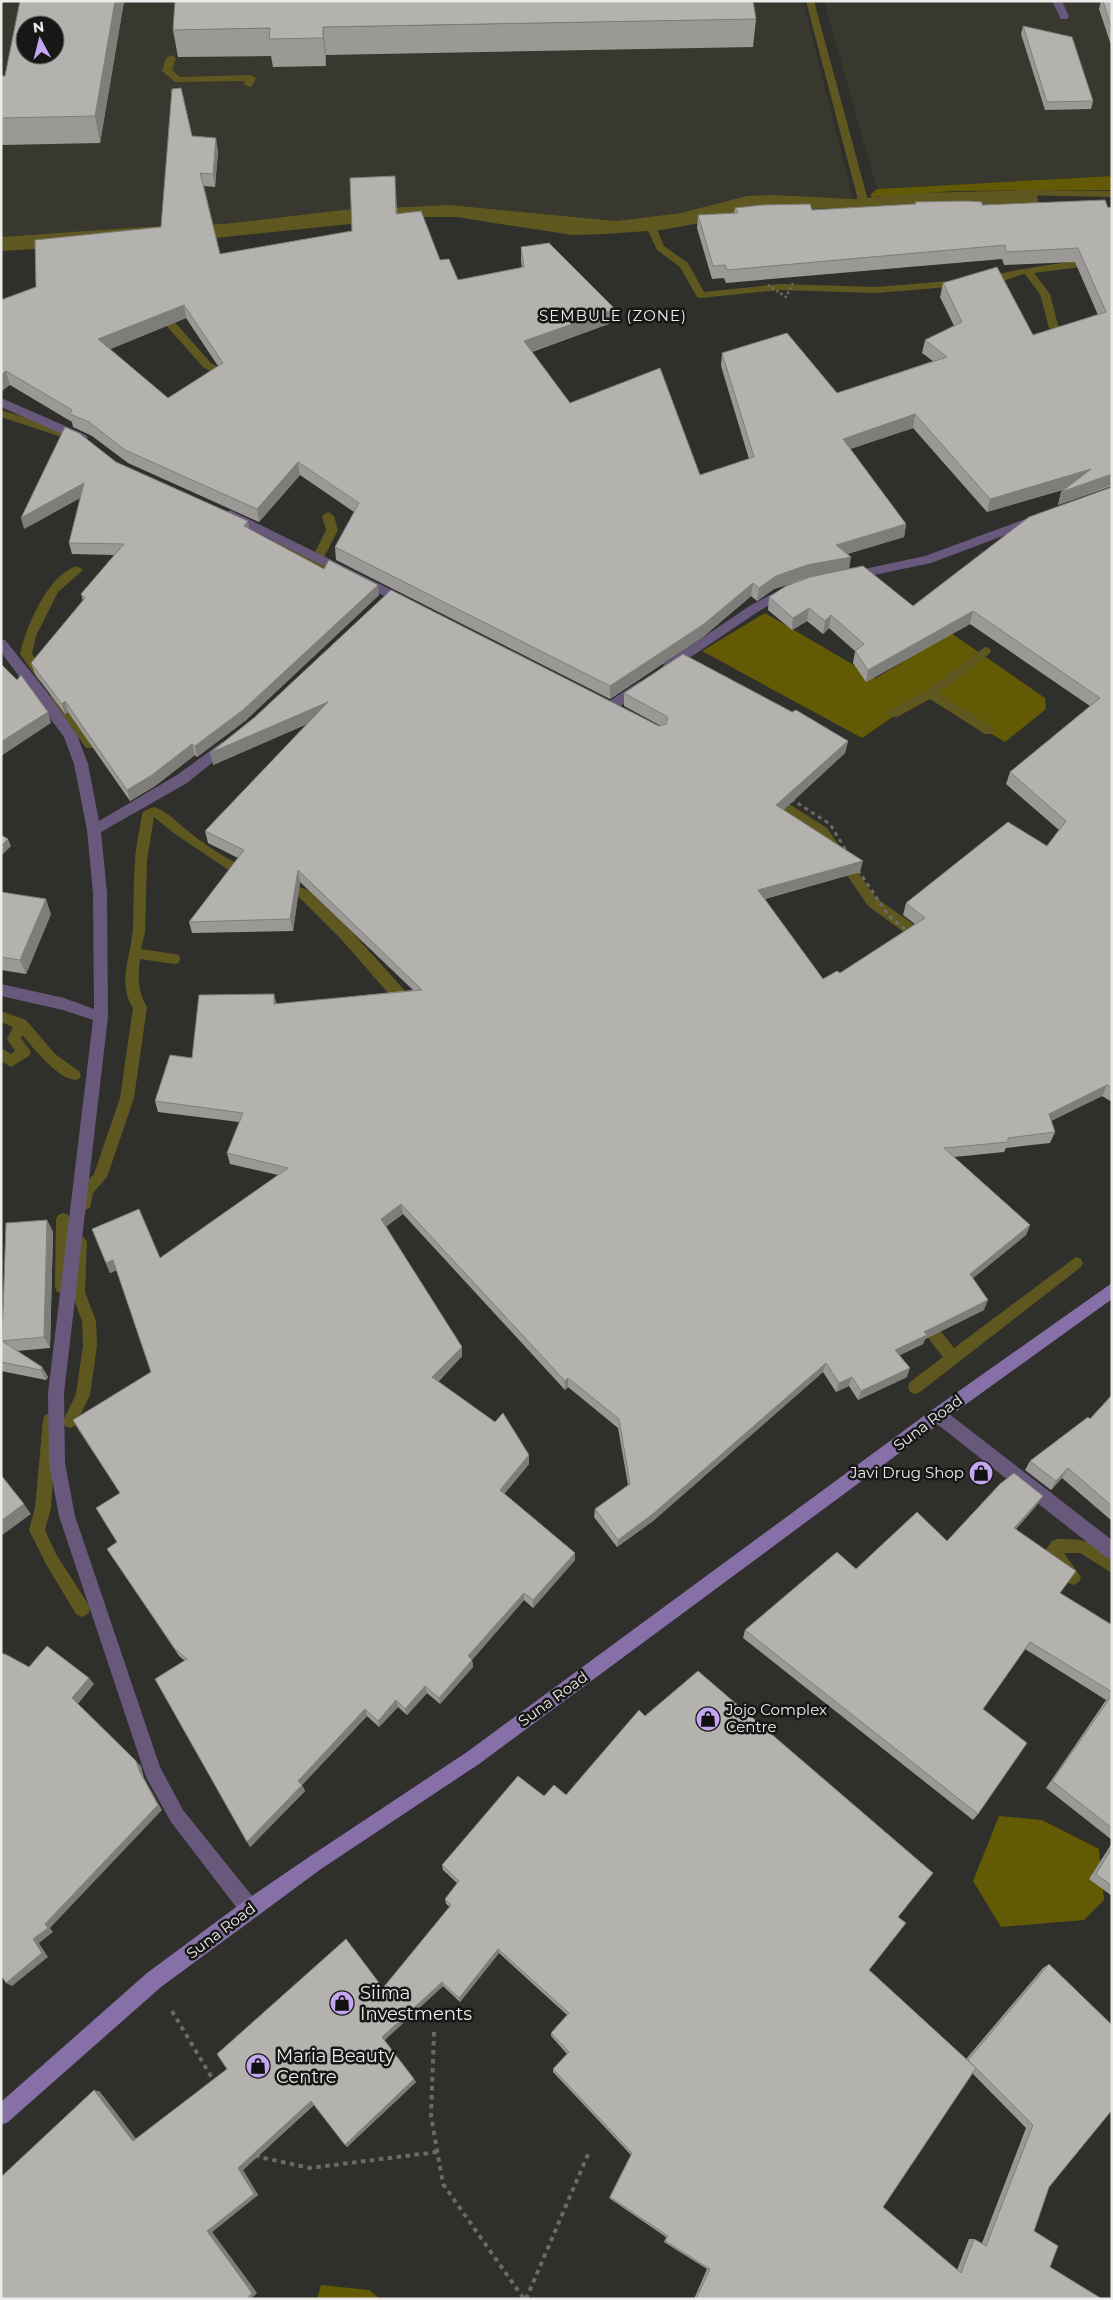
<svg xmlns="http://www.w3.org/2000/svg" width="1113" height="2300" viewBox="0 0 1113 2300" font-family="Montserrat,sans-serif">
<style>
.built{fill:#38382f;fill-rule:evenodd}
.green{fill:#625a05}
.water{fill:#5e5820}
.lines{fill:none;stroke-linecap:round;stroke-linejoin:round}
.stream{fill:#5e5820;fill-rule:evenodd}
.path-far2{stroke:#6a6a67;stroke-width:2.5;stroke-dasharray:2.5 2.5;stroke-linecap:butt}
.path-far1{stroke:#6a6a67;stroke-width:3;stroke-dasharray:4 4;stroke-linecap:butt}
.path{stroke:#6a6a67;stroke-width:4;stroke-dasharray:4.5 4.5;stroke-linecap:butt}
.lane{fill:#68597c;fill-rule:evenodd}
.street{fill:#68597c;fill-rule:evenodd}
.secondary{fill:#8770a7;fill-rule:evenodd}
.wall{fill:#9a9996;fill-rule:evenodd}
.shaded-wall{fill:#7d7d7a}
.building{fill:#b3b2af;stroke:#7d7d7a;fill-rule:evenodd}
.labels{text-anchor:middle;stroke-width:5;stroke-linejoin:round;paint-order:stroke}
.far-quarter-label{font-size:15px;letter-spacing:1px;fill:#ececea;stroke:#171716}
.street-label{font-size:15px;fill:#ececea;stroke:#171716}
.poi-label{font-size:15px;fill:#ececea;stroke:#171716;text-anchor:end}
.near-poi-label{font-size:18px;fill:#ececea;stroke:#171716;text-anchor:start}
</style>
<rect width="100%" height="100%" fill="#2f2f2c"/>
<path class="built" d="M1,1H803L853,199L774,195L681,213L616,221L449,205L343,210L223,224L143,227L1,237ZM25,25H55V55H25Z
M824,1H1112V176L877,189Z"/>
<path class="green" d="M1112,176V190L955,191L872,197L870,195L877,189Z
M765,613L876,678L951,633L1045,698L1046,709L1005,742L925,695L862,738L702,651Z
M999,1816L1042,1820L1099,1849L1104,1900L1084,1920L1001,1927L973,1881Z
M321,2285L369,2290L380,2299H317Z"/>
<path class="water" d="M1037,190L1038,203L771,210L662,230L605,234L572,235L456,217H417L215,238L1,251V237L143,227L223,224L343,210L449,205L616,221L681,213L747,196L774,195L853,199L918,193Z"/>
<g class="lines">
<path class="stream" d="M806,1H814L869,204L867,206L864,207L859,204Z
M171,55L176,58L172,70L180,77L251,75L256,78L252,86L249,87L244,84L245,81L175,82L162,71L166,58Z
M1019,190L1112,191V197L1016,195V191Z
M649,219L654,222L664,246L688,263L704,292L780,284L876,287L961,280L966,283L961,286L876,293L780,290L701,298L697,297L680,267L657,250L644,222Z
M1112,257V263L1034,273L1050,294L1058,325L1075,339L1070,342L1049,328L1040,294L1025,274C1012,276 991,290 980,280L981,278C1024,267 1068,262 1112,257Z
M159,308L163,309L211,363L220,369L235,371V375H217L203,367L155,313V309Z
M1,410L78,434L79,437L74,441L1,417Z
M328,512L334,516L338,530L322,561L345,575L347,578L341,582L312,565L272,547L270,544L276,540L313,556L326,530L322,516Z
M77,566L83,570L58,592L36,636L32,654L49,678L47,681H39L20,654C26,627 48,574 77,566Z
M985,647L989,648L991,651L989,654L939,693L993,728L995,731L993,734H985L930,699L897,717H889L887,714L889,711L926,690Z
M56,693L60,694L94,742L96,745L94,748H86L52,700L50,697L52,694Z
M770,792L827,828L876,898L929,935L930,939L929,943H919L868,906L819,834L766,800L764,797Z
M154,807C167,811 173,819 183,827C203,844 229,861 253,871L255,874L249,879L230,871L175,834L154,817L147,860L145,932L141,949L174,954L179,955L180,959L179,963L174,964L140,959C138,979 137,989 147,1007L134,1098L107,1177L93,1193L90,1208L85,1210L80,1208L78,1204L79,1190L94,1174L120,1098L133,1008C117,983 131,955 133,929C134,906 133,883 135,860C136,844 140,829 142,814L144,811Z
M281,881L308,890L350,930L418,1005L416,1009H406L389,994L340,938L300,898L277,890L275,886L277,882Z
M1,1011L26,1020L55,1054L79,1071L81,1075L79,1079C62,1085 33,1047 22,1035L21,1038L31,1052L29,1056L11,1067L1,1061V1048L11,1054L15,1051L7,1039L13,1027L1,1022Z
M63,1213L68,1215L70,1219L69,1287L67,1292L62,1293L57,1292L55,1287L56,1219L58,1215Z
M80,1236L85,1238L87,1242L85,1292L96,1321L97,1346L90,1395L75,1426L70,1428L65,1426L63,1421L76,1394L83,1346L82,1321L71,1292L73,1242L75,1238Z
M1076,1257L1081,1259L1083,1263L1081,1267L920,1392L915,1394L910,1392L908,1387L910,1382L943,1357L918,1325L916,1320L918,1315L923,1313L928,1315L954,1348Z
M50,1413L55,1415L57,1420L51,1508L45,1530L56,1554L88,1604L90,1609L88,1614L82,1617L76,1614L46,1564L29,1530L35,1508L43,1420L45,1415Z
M1057,1539C1087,1539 1087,1540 1112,1557V1573L1080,1553H1064L1081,1577L1079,1582L1073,1585L1067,1582L1045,1551L1052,1541Z"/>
<path class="path-far2" d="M768,285L786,297L793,283"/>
<path class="path-far1" d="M791,799L830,824L847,852
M858,870L889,916L909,932"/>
<path class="path" d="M172,2011L215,2083
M434,2032L431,2116L443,2184L524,2299
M257,2153L259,2157L310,2168L437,2152
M526,2299L589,2152"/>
<path class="lane" d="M1052,1H1062L1069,17L1067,19H1061Z"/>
<path class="street" d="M1,398L86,435L88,438L82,442L78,441L1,407Z
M230,510L408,598L410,601L404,605L400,604L226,517L224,514Z
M1036,515L1040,516L1042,519L1040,522L931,563L850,580L844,576L850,572L925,556Z
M786,587L790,588L792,591L790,594L759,611L673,669H665L663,666L665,663L751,605Z
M1,639L5,640L47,692L77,735L88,764L99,821L177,775L222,742H232L234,745L187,783L101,832L107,893L108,1017L64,1393L65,1463L75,1516L160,1767L183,1810L257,1902L259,1909L257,1916L250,1918L243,1916L171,1822L146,1777L59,1516L49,1463L48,1393L93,1020L63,1010L1,996V984L64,998L94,1009L93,893L87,830L74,764L64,737L1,652Z
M640,681L645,683L646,686L645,689L615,710H605L604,707L605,704Z
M938,1407L944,1410L1112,1540V1559L1106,1557L932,1420L930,1415L932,1410Z"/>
<path class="secondary" d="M1112,1283V1299L944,1420L479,1764L321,1869L161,1987L8,2122L1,2125V2102L147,1973L243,1902L309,1857L467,1752L932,1410Z"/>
</g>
<path class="wall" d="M124,1L100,143L1,145V76H5Z
M1101,1H1112V48L1099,9Z
M756,19L753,47L326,55V66L273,67L271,56L178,57L173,30Z
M1023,26L1093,101L1091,109L1045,110L1021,34Z
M192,136L218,151L215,187L204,186L220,254L352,231L396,190L397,214L458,280L522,268L521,261V247L615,309L614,322L532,352L570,403L700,475L749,459L721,366L722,353L837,393L933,361L922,353L925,340L954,326L940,297L943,283L1033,335L1098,315L1075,262L1004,265L1002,259L726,283L724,278L712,279L697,228L698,215L734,213L735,208L812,210L915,204V202L982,205L1112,207V486L1058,505L1061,492L1066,489L987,512L913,428L850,449L906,524L904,537L847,554L849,569L913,606L1112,487V1102L1102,1096L1051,1121L1055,1132L1050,1143L1006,1148L1004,1152L954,1157L1030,1225L1026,1235L973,1278L984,1310L925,1339L923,1344L900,1355L907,1377L858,1400L849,1386L836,1392L823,1372L653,1521L617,1547L594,1517L595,1509L628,1485L618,1428L568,1387L565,1390L403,1214L386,1226L462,1356L438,1382L529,1455V1464L504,1494L575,1553V1560L533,1608L524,1600L472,1660L473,1667L440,1704L427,1693L407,1715L398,1707L379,1727L367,1716L302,1785L305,1791L250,1847L185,1661L179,1656L107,1549L117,1543L120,1493L78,1429L73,1420L151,1372L117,1270L110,1273L92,1229L160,1258L278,1175L230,1164L227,1153L239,1122L158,1112L155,1101L192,1058L277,1004L413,990L300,882L293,931L192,933L189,922L238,858L208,843L205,831L307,724L213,765L255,717L659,726H661L624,706V693L792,712L848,741L845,753L783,810L860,872L765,899L823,979L840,973L915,924L903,915L906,903L1047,846L1059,830L1006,784L1010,772L1090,706L970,624L866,682L853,663L855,651L829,628L823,634L807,621L792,630L768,610L769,597L809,578L774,589L757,601L751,596L703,637L610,699L336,560L335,547L354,512L300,475L259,522L128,463L92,436L73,427L72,422L10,385L1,390V300L36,287L161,227ZM186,318L218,366L168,398L110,349Z
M116,462L250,529L324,569L379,595L245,721L197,757L195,755L155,786L130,801L68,712L65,714L35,674L31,663L83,601L81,594L114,555L72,554L69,543L80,498L24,529Z
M1,892L51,914L26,974L1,970Z
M47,1220L53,1232L50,1348L17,1351L42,1367L48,1377L46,1380L1,1371V1341H2Z
M1112,1395V1521L1062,1478L1051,1490L1025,1470L1030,1461L1090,1419Z
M1037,1505L1016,1529L1060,1593L1112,1625V1840L1046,1788L1106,1700L1025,1649L983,1709L978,1814L973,1820L743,1638L745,1630L856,1569L947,1541Z
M645,1716L898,1917L869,1970L966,2059L1043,1968L1049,1964V2187L1034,2231L1050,2267L1102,2299H694L707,2269L664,2242L666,2237L609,2198L631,2155L553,2072V2069L567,2054L551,2036V2033L567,2015L499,1953L460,2002L443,1986L384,2040L416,2082L347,2147L314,2105L243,2170L258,2195L212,2232L257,2293L94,2090L100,2092L136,2139L383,1988L450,1907L446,1904L445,1899L457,1883L443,1870L442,1865L544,1796L566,1795ZM972,2073L1026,2128L982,2243L974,2239H969L957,2270L883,2207Z
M1112,1843V1896L1089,1879Z"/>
<path class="shaded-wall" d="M115,1H124L100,143L95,116Z
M323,27L326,55V66L323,38Z
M216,138L218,151L215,187L213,174Z
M184,305L186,318L101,353L98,339Z
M615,309L614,322L524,354V341Z
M6,371L10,385L2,391L1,375Z
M915,414L913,428L841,452L843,439Z
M298,462L300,475L259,522L257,509Z
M1091,469L1087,482L987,512L990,499Z
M1112,474L1111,485L1058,505L1061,492Z
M84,483L87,494L24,529L21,518Z
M248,521L250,532L244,526Z
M906,524L904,537L834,558L836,545Z
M851,557L849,570L805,578L774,589L757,601L759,588L776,576L807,565Z
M753,583L751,596L703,637L610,699V686Z
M378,585L379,595L245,721L197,757L195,746Z
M809,608L807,621L792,630L793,618Z
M973,611L970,624L866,682L868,670Z
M831,615L829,628L823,634L825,621Z
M65,701L68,712L65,714L62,704Z
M328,702L330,714L213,765L210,753Z
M48,712L51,723L1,756V742Z
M848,741L845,753L775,818L776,805Z
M192,744L195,755L155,786L130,801L127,790Z
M8,839L11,846L1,856V846Z
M863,861L860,872L756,901L758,890Z
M298,870L300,882L293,931L290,919Z
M46,899L51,914L26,974L20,960Z
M274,994L277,1005L274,1004Z
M1107,1085L1102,1096L1044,1124L1049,1114Z
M401,1204L403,1214L383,1229L381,1219Z
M47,1220L53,1232L50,1348L44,1337Z
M1030,1225L1026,1235L966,1284L970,1274Z
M113,1260L117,1270L110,1273L106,1263Z
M988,1300L984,1310L925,1339L923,1344L892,1359L895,1350L924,1332Z
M462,1347V1356L433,1386L432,1377Z
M826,1363L823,1372L653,1521L617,1547L618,1540Z
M42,1367L48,1377L46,1380L41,1370Z
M910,1368L907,1377L858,1400L861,1391Z
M852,1377L849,1386L836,1392L839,1383Z
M568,1378V1387L565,1390V1381Z
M529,1455V1464L501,1498L500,1490Z
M1068,1468L1062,1478L1051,1490L1056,1481Z
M1043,1496L1037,1505L1009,1536L1014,1528Z
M24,1504L31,1514L1,1536V1521Z
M575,1553V1560L533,1608V1600Z
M524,1593V1600L469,1663L468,1656Z
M472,1660L473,1667L440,1704L439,1698Z
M89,1678L94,1684L77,1705L72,1698Z
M425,1686L427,1693L407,1715L405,1709Z
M396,1700L398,1707L379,1727L378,1721Z
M365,1709L367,1716L302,1785L305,1791L250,1847L247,1842L298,1781Z
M136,1761L141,1766L144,1778L162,1810L50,1928L53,1932L39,1943L48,1957L12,1986L6,1983L33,1939L45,1924L140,1772Z
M498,1949L499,1953L460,2002L459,1998Z
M442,1982L443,1986L384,2041L382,2037Z
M414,2079L416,2082L347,2147L345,2145Z
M94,2090L100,2092L139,2143L133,2141Z
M311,2101L314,2104L243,2170L258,2195L212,2232L257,2293L251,2299H247L207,2231L238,2168Z"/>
<path class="building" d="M20,1H115L95,116L1,118V76H5ZM25,25H55V55H25Z
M175,1H753L756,19L323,27V38L269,39L270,28L173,30Z
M1103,1H1112V30Z
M1023,26L1072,37L1093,101L1047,102Z
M181,88L192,136L216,138L213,174L200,173L220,254L352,231L350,178L395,176L396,214L421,211L440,260L449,259L458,280L524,267L521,247L549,243L615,309L524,341L570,403L660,368L700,475L754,457L722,353L787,333L837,393L947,357L925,340L962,322L943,283L997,267L1033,335L1106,312L1078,248L1006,252L1005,245L727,270L725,265L713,266L698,215L738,213L735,208L762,205L810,204L812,210L916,204L915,202L967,201L982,202V205L1105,200L1108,208L1112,207V474L1061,492L1091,469L990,499L915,414L843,439L906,524L836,545L851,557L807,565L776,576L759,588L753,583L704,624L610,686L335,547L359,503L298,462L257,509L125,450L89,422L70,414L72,410L6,371L1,375V300L36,287L35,240L161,227L172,89ZM184,305L223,363L168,398L98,339Z
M65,427L79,433L116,462L248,521L244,526L324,569L329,560L378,585L243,710L195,746L192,744L152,775L127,790L65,701L62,704L31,663L85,598L81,594L124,544L69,543L84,483L21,518Z
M1112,487V1088L1107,1085L1049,1114L1055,1132L1008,1138V1142L944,1148L1030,1225L970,1274L988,1300L924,1332L927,1335L895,1350L910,1368L861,1391L852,1377L839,1383L826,1363L654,1513L618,1540L595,1509L630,1484L619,1419L568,1378L565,1381L401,1204L381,1219L462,1347L432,1377L495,1422L503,1413L529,1455L500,1490L575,1553L533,1600L524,1593L468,1656L472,1660L439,1698L425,1686L405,1709L396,1700L378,1721L365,1709L298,1781L302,1785L247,1842L155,1679L187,1659L175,1649L107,1549L117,1542L96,1508L120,1493L73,1420L151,1372L113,1260L106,1263L92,1229L139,1209L160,1258L288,1168L227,1153L243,1113L155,1101L170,1055L192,1058L199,995L274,994V1004L422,990L298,870L290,919L189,922L244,850L205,831L328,702L210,753L255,717L391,590L659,726L666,724L668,719L666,716L624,693L683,654L792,712L796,710L848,741L776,805L863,861L758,890L823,979L837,971L840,973L925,918L906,903L1008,822L1047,846L1066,821L1010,772L1100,698L973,611L868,670L855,651L864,644L831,615L825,621L809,608L793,618L769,597L786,586L810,577L863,566L913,606L1029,517Z
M1,664L17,680L21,675L48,712L1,742Z
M1,835L8,839L1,846Z
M1,892L46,899L20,960L1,957Z
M47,1220L44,1337L2,1341L42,1367L41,1370L1,1362V1341H2L6,1223Z
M1112,1395V1506L1068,1468L1056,1481L1030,1461L1088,1417L1090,1419Z
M1014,1473L1043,1496L1014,1528L1076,1571L1060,1593L1112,1625V1692L1030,1642L983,1709L1027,1743L978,1814L745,1630L837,1552L856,1569L917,1512L947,1541L1000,1484Z
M1,1475L24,1504L1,1521Z
M47,1646L89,1678L72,1698L136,1761L140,1772L158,1805L45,1924L48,1928L33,1939L42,1953L6,1983L1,1975V1654H5L29,1667Z
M698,1671L933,1873L898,1917L906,1923L869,1970L976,2068L883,2207L961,2273L974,2239L986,2246L1033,2125L968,2060L1049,1964L1112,2025V2110L1049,2187L1034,2231L1058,2246L1050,2267L1102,2299H696L710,2269L665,2241L668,2236L610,2197L632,2153L553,2069L569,2052L551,2033L569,2013L498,1949L459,1998L442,1982L382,2037L414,2079L345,2145L311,2101L238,2168L254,2194L207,2231L252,2293L247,2299H1V2177L94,2090L133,2141L227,2069L217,2054L346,1939L383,1988L451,1905L445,1899L459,1881L442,1865L518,1776L544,1796L554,1785L566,1795L639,1710L645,1716Z
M1112,1695V1828L1052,1781Z
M1112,1848V1886L1096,1874Z"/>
<defs>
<symbol id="shop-disc" viewBox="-11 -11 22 22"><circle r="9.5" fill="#c5a6f0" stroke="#171716"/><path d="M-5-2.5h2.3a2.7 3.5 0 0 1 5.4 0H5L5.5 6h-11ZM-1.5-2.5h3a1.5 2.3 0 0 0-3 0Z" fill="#111"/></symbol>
</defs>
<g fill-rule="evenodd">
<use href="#shop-disc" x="967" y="1459" width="28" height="28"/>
<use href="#shop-disc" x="694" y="1705" width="28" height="28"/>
<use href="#shop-disc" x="328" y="1989" width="28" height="28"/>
<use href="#shop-disc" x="244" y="2052" width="28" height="28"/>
</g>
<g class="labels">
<g class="far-quarter-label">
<text x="613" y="321">SEMBULE (ZONE)</text>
</g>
<g class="street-label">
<text transform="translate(928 1423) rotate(-37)" y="5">Suna Road</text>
<text transform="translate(553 1699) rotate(-36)" y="5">Suna Road</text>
<text transform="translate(221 1931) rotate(-37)" y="5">Suna Road</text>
</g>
<g class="poi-label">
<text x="964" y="1478">Javi Drug Shop</text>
<text x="726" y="1715" text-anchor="start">Jojo Complex<tspan x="726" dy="17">Centre</tspan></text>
</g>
<g class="near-poi-label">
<text x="360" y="1999">Siima<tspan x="360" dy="21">Investments</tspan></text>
<text x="276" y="2062">Maria Beauty<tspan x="276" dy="21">Centre</tspan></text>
</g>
</g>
<rect width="1113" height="2300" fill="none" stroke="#ececea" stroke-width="5"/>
<g transform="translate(40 40) rotate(353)"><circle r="24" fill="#171716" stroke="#6c6c6b"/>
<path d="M0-4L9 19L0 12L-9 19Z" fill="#c5a6f0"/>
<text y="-8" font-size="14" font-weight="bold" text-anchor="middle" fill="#ececea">N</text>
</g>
</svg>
